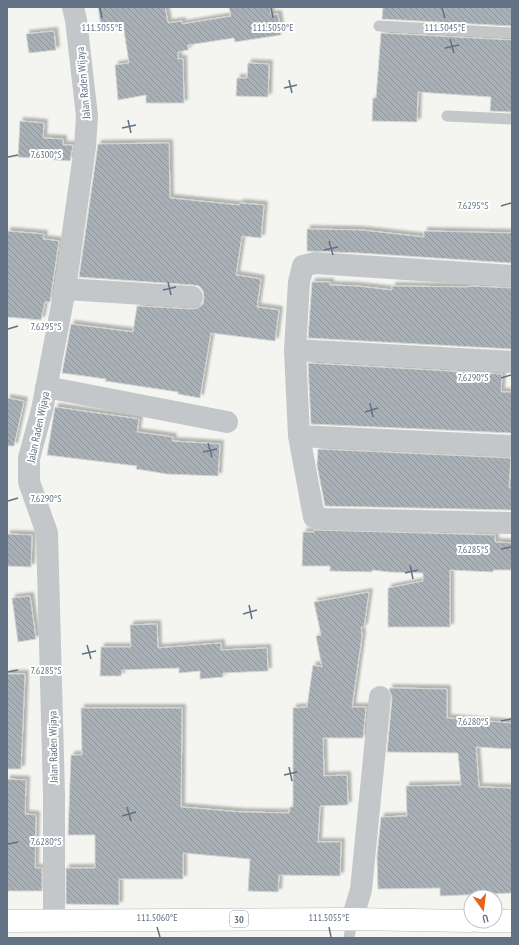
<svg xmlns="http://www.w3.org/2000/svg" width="519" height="945" viewBox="0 0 519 945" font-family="'PT Sans Narrow',sans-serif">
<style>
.building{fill:url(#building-back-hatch);stroke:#d5d6d3;filter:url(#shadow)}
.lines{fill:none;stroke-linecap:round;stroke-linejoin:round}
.trunk-casing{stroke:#b6b8bc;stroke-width:23}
.service{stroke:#c4c7ca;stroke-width:11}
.minor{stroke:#c4c7ca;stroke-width:22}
.trunk{stroke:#fff;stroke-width:22}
.ticks{fill:none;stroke:#627183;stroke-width:1.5}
.labels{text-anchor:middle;stroke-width:4;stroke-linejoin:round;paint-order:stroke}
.shield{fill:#fff;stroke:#919ca8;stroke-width:1}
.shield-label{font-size:10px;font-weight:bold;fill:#627183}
.street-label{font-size:11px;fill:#627183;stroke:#fff}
.ticks-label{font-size:10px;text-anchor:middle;fill:#627183;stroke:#fff;stroke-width:4;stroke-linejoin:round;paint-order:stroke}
</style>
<defs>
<pattern id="building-back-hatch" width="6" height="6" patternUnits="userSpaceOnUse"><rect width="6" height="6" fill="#a9b1b7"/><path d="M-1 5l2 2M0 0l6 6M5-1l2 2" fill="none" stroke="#8d949a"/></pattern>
<filter id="shadow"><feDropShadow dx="3.5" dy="-3.5" stdDeviation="1" flood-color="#0004"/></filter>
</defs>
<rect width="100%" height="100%" fill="#f4f5f0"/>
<path class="building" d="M98,7H165L168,23L182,21V24L231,16L229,7H270L271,15L278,14L281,35L235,42L234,38L188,45V50L178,52V59H183L184,103H146V95L118,100L115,65L129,63L123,24L101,27Z
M383,7H512V26L382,19Z
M54,31L56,50L29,53L26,34Z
M381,33L512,40V112L490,111L491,97L418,92L417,122L372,121L373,98H376Z
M248,63L269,64L268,97L236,96L237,78H247Z
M20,121L44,123L43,138L63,139V145H73L70,161L18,157Z
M169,143L170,198L239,205L240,203L264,205L261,238L242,236L236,275L261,279L257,307L279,310L275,341L211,333L200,398L178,394V392L105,381L106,379L62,373L71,324L133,332L137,306L191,309L198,308L203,304L204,297L203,291L199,286L193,285L79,277L98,144Z
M307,229L361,230L424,237V231L512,233V263L360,253L307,251Z
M7,231L44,234L43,239L59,241L50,302H45L41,320L7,317Z
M312,282H330V285L357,286L392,290V286L469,287V286L512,288V349L308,338Z
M308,363L502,374L501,392H512V433L311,424Z
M7,398L24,401L14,446H7Z
M55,407L139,419L137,432L173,437L172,441L220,444L218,476L167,474L136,469L137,466L47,455Z
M318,449L511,458L509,487L512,488V510L325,506L317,465Z
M314,530L495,535V542L512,543V570H493V572L450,570V627H388V588L423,581V573L389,572L372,570V572L330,571V566H302L303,532H314Z
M7,534L32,535L31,567L7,566Z
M369,592L364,627H361L362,636L352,707H366L363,738H323L324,776L347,775L348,805L320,806L318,842H341L340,876L279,875L278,892L248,891L250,859L183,853V879H119V905L66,904V868H95V835H68L71,755H82L81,708H182L181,807L241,812L289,813L290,807H293V708L307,707L313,665L322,667L316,636L321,635L314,602Z
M30,596L36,639L18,642L12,598Z
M157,624L158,648L221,643V650L267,648L268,671L223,673V677L200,679V671L179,673V668L122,670L121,676H100L101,647H131L130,625Z
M7,674H25L21,769H7Z
M389,688L447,689V718L512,723V749L476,747L479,787L512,788V893L440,896V888L378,889L377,856L381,817L407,816L406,786L461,785L458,753L387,752L392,698Z
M7,779L26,780L25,814L36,815L35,868H42V891H7Z"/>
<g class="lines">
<defs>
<path id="trunk" d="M7,921L352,919L471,921
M478,921H512"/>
</defs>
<use href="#trunk" class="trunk-casing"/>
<path class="service" d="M379,26L512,33
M447,116L512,119
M349,938L352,919"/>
<path class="minor" d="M512,276L315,263L303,266L299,282L295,350L299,436L314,517L324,519L512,523
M65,289L192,297
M295,350L512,362
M46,387L227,422
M299,436L512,446
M352,919L361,890L380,697
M54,920V794L47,533L29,482V458L42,410L65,289L85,147L87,116L76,20L73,7"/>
<use href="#trunk" class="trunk"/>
</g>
<path class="ticks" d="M100,8L102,18M271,8L273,18M442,8L445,18M450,39L454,53M445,48L459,45M289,80L292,93M284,88L297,85M128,120L131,133M122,128L136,125M8,157L18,155M501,206L511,203M329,241L333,255M324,250L338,247M168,282L171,295M163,290L176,287M8,329L18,326M501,378L511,375M370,403L373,417M365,412L378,408M208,443L212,457M203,452L217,449M8,501L18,498M501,549L511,547M410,565L413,579M405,573L418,570M249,605L252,619M243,614L257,610M87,645L91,659M82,654L96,651M8,672L18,670M501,721L511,719M289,767L292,781M284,775L297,772M127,807L131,821M122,816L136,812M8,844L18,842M157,927L160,937M329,927L331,937"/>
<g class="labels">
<rect class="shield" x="230" y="911" width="18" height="16" rx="3"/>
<g class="shield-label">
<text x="239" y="923">30</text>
</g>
<g class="street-label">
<text transform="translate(83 83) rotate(-95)" y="4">Jalan Raden Wijaya</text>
<text transform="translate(38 427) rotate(-78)" y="4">Jalan Raden Wijaya</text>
<text transform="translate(53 747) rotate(-91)" y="4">Jalan Raden Wijaya</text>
</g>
</g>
<g class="ticks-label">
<text x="102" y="31">111.5055°E</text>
<text x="273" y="31">111.5050°E</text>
<text x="445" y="31">111.5045°E</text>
<text x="46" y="158">7.6300°S</text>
<text x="473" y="209">7.6295°S</text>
<text x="46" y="330">7.6295°S</text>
<text x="473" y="381">7.6290°S</text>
<text x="46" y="502">7.6290°S</text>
<text x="473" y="553">7.6285°S</text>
<text x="46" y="674">7.6285°S</text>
<text x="473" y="725">7.6280°S</text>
<text x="46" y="845">7.6280°S</text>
<text x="157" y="921">111.5060°E</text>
<text x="329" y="921">111.5055°E</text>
</g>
<rect width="519" height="945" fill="none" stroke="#627183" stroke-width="16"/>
<g transform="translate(483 909) rotate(166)"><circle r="19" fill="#ffffff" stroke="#c0c6cd"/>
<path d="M0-3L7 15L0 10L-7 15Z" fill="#e9611b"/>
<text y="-6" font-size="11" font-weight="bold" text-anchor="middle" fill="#627183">U</text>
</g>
</svg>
